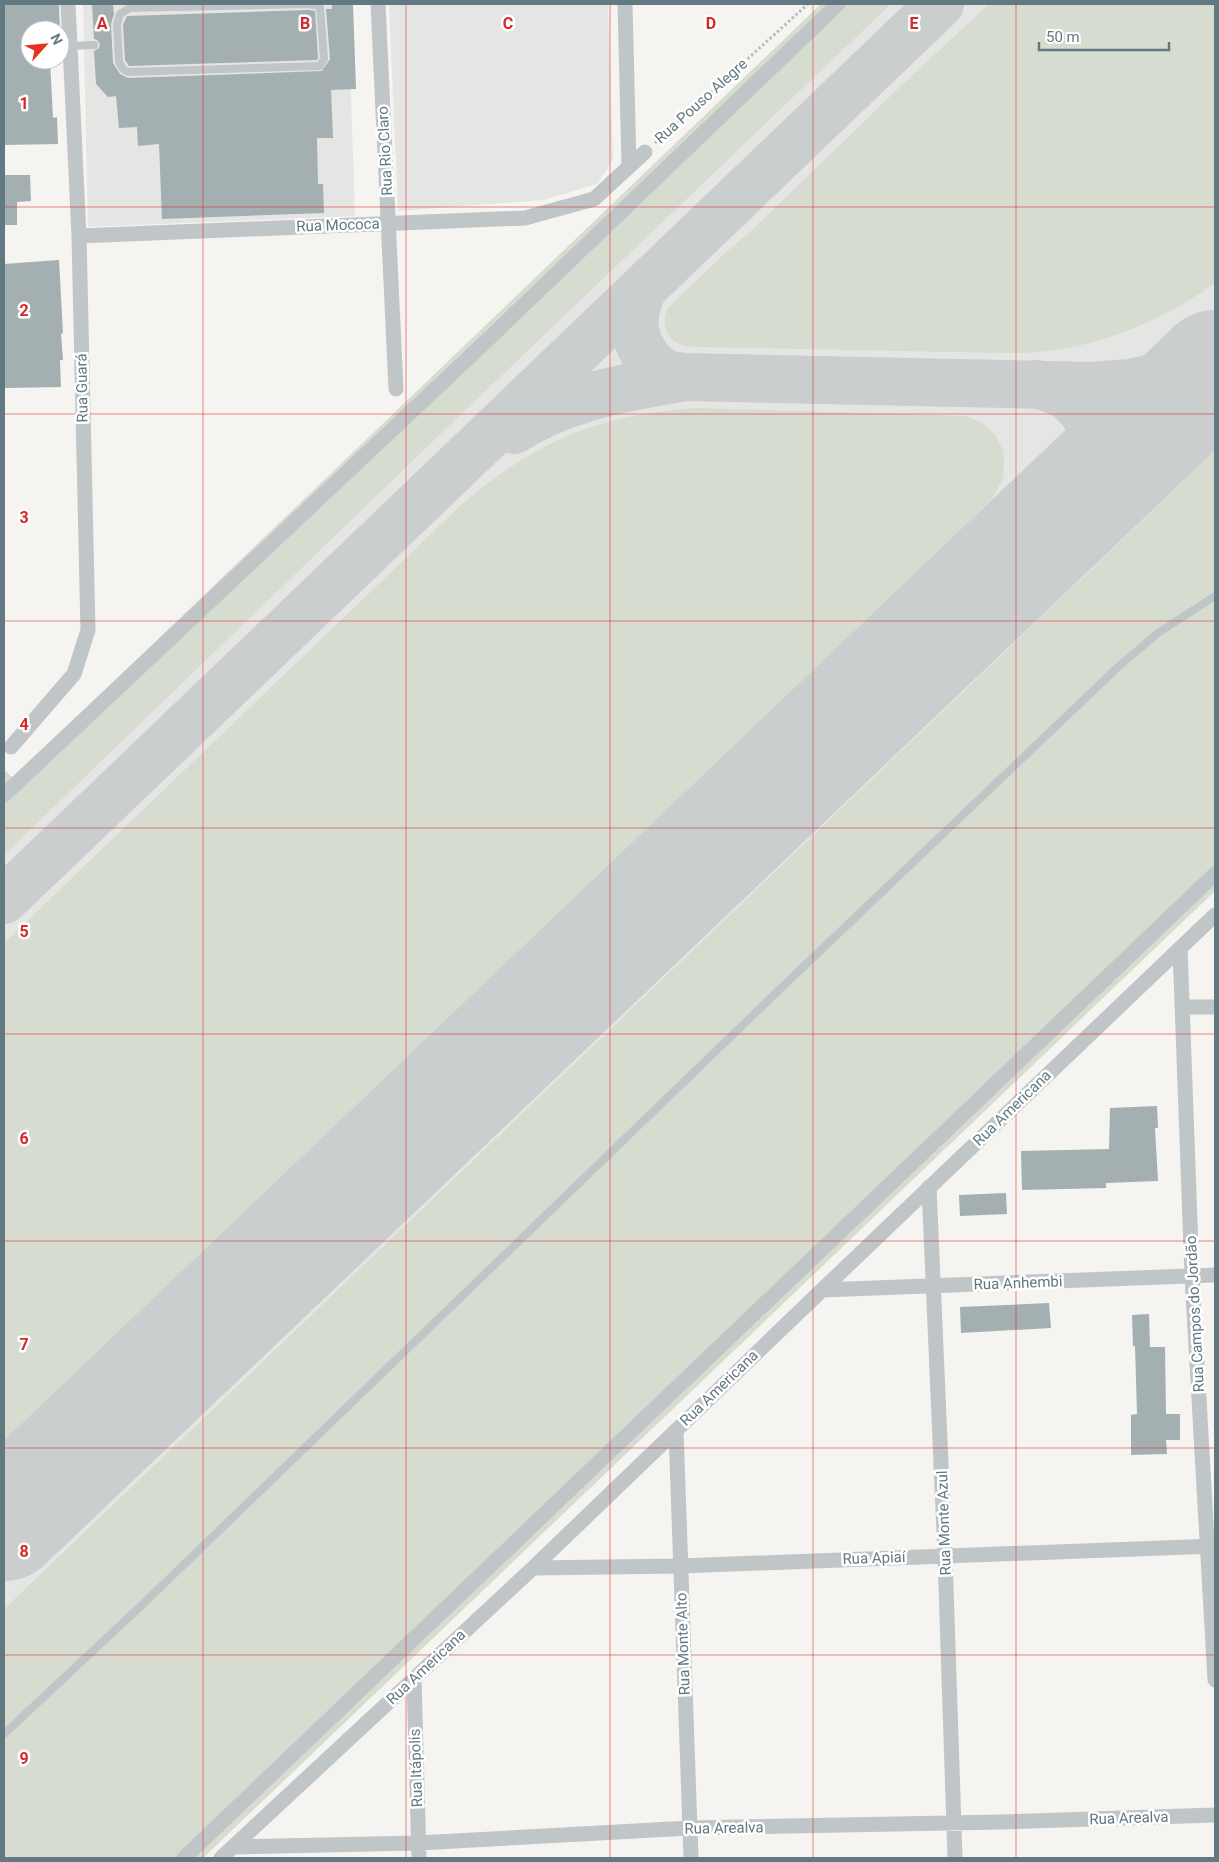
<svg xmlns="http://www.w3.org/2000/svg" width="1219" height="1862" viewBox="0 0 1219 1862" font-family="Roboto,sans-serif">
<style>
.built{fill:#e5e6e4}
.green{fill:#d7dcd1}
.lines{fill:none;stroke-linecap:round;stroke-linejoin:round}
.taxiway{stroke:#cacece;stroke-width:48}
.runway{stroke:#cacece;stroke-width:118}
.building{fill:#a4afb2}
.path{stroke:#babdbe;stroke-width:3;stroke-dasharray:2.5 2.5;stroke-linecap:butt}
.service{stroke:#c0c5c7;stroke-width:8}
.minor{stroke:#c0c5c7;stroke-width:15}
.grid{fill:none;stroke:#d62828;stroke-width:1;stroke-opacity:0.55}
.labels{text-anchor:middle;stroke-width:5;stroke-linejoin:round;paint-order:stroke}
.street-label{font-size:15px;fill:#637982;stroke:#fff}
.grid-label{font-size:16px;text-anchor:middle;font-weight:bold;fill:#d62828;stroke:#fff;stroke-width:5;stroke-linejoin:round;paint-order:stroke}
</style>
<rect width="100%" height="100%" fill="#f5f4f0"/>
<path class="built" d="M83,4H348L355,216L88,227Z
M389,4H608L613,160L597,184L544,200L398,211Z
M821,4H1215V890L203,1858H4V770L13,778Z"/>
<path class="green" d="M821,4H891L452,423L4,855V770L13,778Z
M989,4H1215V283C1171,315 1116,340 1061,349C1041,353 1021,353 1000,353L697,347C692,346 686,347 681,345C665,339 660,320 669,307L725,253L752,230L906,81Z
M697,408L965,416L979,421L987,427L995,435L1003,450L1004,461L1003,478L992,499L904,587L724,756L4,1444V943L461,505C485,485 510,465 539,450C587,423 643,411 697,408Z
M1215,451V891L203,1858H4V1609Z"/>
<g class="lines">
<path class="taxiway" d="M643,288C640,297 636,306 635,315C632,337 645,364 666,373C672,376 679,376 685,377
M1037,384C1044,387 1052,389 1059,392C1088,406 1102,442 1094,472C1092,480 1088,487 1085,494
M514,430C565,397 627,387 685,377L1092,386L1130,383L1172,374L1215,357
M4,900L940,4"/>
<path class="runway" d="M4,1522L1215,369"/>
</g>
<path class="building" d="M4,4H59L60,30H30V60H50L53,118L57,117L58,144L4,145Z
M92,4H113L114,14L111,24L113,63L120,74L128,78L322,71L330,59L326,9H332V4H353L356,89L331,90L333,138H317L318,184H323L324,213L162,219L159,144L138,146L137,127L119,128L116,96L108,97L96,84L94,51L99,48L100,44L97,40L94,39Z
M309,10L315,11L318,58L317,60L129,66L125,60L123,25L127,16Z
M4,175H30L31,201L17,202V225H4Z
M59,260L63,333L61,334L63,360H60L61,387L5,388L4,264Z
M1157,1106L1158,1128H1155L1158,1181L1106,1183V1188L1022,1190L1021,1151L1109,1149L1110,1108Z
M1006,1193L1007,1214L960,1216L959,1195Z
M1049,1303L1051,1328L961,1333L960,1307Z
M1149,1314L1150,1347H1165L1166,1414H1180V1440H1166L1167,1454L1131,1455V1415L1137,1414L1135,1346H1133L1132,1315Z"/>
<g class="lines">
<path class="path" d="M655,143L808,4"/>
<path class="service" d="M308,4L316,5L320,8L324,59L320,66L128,72L123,69L119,62L117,24L120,14L130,8Z
M69,46L94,45
M4,1734L143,1604L778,991L1118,667L1158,633L1215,596"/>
<path class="minor" d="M378,4L396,389
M625,4L629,166
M79,236L525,218L594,199L645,152
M11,747L74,674L88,630L79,236L68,4
M4,795L479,348L838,4
M1180,948L1192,1276L1215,1680
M1182,1007H1215
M929,1187L945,1556L955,1858
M822,1290L1215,1275
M676,1430L691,1858
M533,1568L680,1566L1215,1546
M414,1678L419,1858
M233,1847L418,1843L690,1828L1002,1822L1215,1815
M184,1858L1215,874
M221,1858L533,1568L822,1290L1215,915"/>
</g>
<path class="grid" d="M203,4V1858M406,4V1858M610,4V1858M813,4V1858M1016,4V1858M4,207H1215M4,414H1215M4,621H1215M4,828H1215M4,1034H1215M4,1241H1215M4,1448H1215M4,1655H1215"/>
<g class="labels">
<g class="street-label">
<text transform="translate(701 101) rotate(-42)" y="5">Rua Pouso Alegre</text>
<text transform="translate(385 151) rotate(-93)" y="5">Rua Rio Claro</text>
<text transform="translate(338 225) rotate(-2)" y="5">Rua Mococa</text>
<text transform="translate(82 388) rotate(-91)" y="5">Rua Guará</text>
<text transform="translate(1012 1108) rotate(-44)" y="5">Rua Americana</text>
<text transform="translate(1018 1283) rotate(-2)" y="5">Rua Anhembi</text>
<text transform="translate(1195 1314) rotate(-93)" y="5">Rua Campos do Jordão</text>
<text transform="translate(719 1388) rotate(-44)" y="5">Rua Americana</text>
<text transform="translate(944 1523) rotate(-92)" y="5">Rua Monte Azul</text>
<text transform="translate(874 1558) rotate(-2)" y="5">Rua Apiaí</text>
<text transform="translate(683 1644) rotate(-92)" y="5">Rua Monte Alto</text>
<text transform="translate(426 1667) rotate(-43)" y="5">Rua Americana</text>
<text transform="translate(416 1768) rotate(-92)" y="5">Rua Itápolis</text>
<text transform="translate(1129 1818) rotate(-2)" y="5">Rua Arealva</text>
<text transform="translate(724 1828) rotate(-1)" y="5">Rua Arealva</text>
</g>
</g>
<g class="grid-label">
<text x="102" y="29">A</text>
<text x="305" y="29">B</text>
<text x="508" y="29">C</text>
<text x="711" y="29">D</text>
<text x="914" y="29">E</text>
<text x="24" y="109">1</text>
<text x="24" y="316">2</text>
<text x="24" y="523">3</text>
<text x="24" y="730">4</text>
<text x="24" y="937">5</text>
<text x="24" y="1144">6</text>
<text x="24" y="1350">7</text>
<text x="24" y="1557">8</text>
<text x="24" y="1764">9</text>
</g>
<rect width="1219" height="1862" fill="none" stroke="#637982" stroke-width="10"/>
<g transform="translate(45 45) rotate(63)"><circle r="24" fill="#ffffff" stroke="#c1c9cd"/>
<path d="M0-4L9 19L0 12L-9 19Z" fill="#e7311e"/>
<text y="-8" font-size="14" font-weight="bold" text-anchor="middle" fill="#637982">N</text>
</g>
<path d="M1039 42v8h130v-8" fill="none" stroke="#637982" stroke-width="2.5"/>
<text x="1046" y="42" font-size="15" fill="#637982" stroke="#ffffff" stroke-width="4" paint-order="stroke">50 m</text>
</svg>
